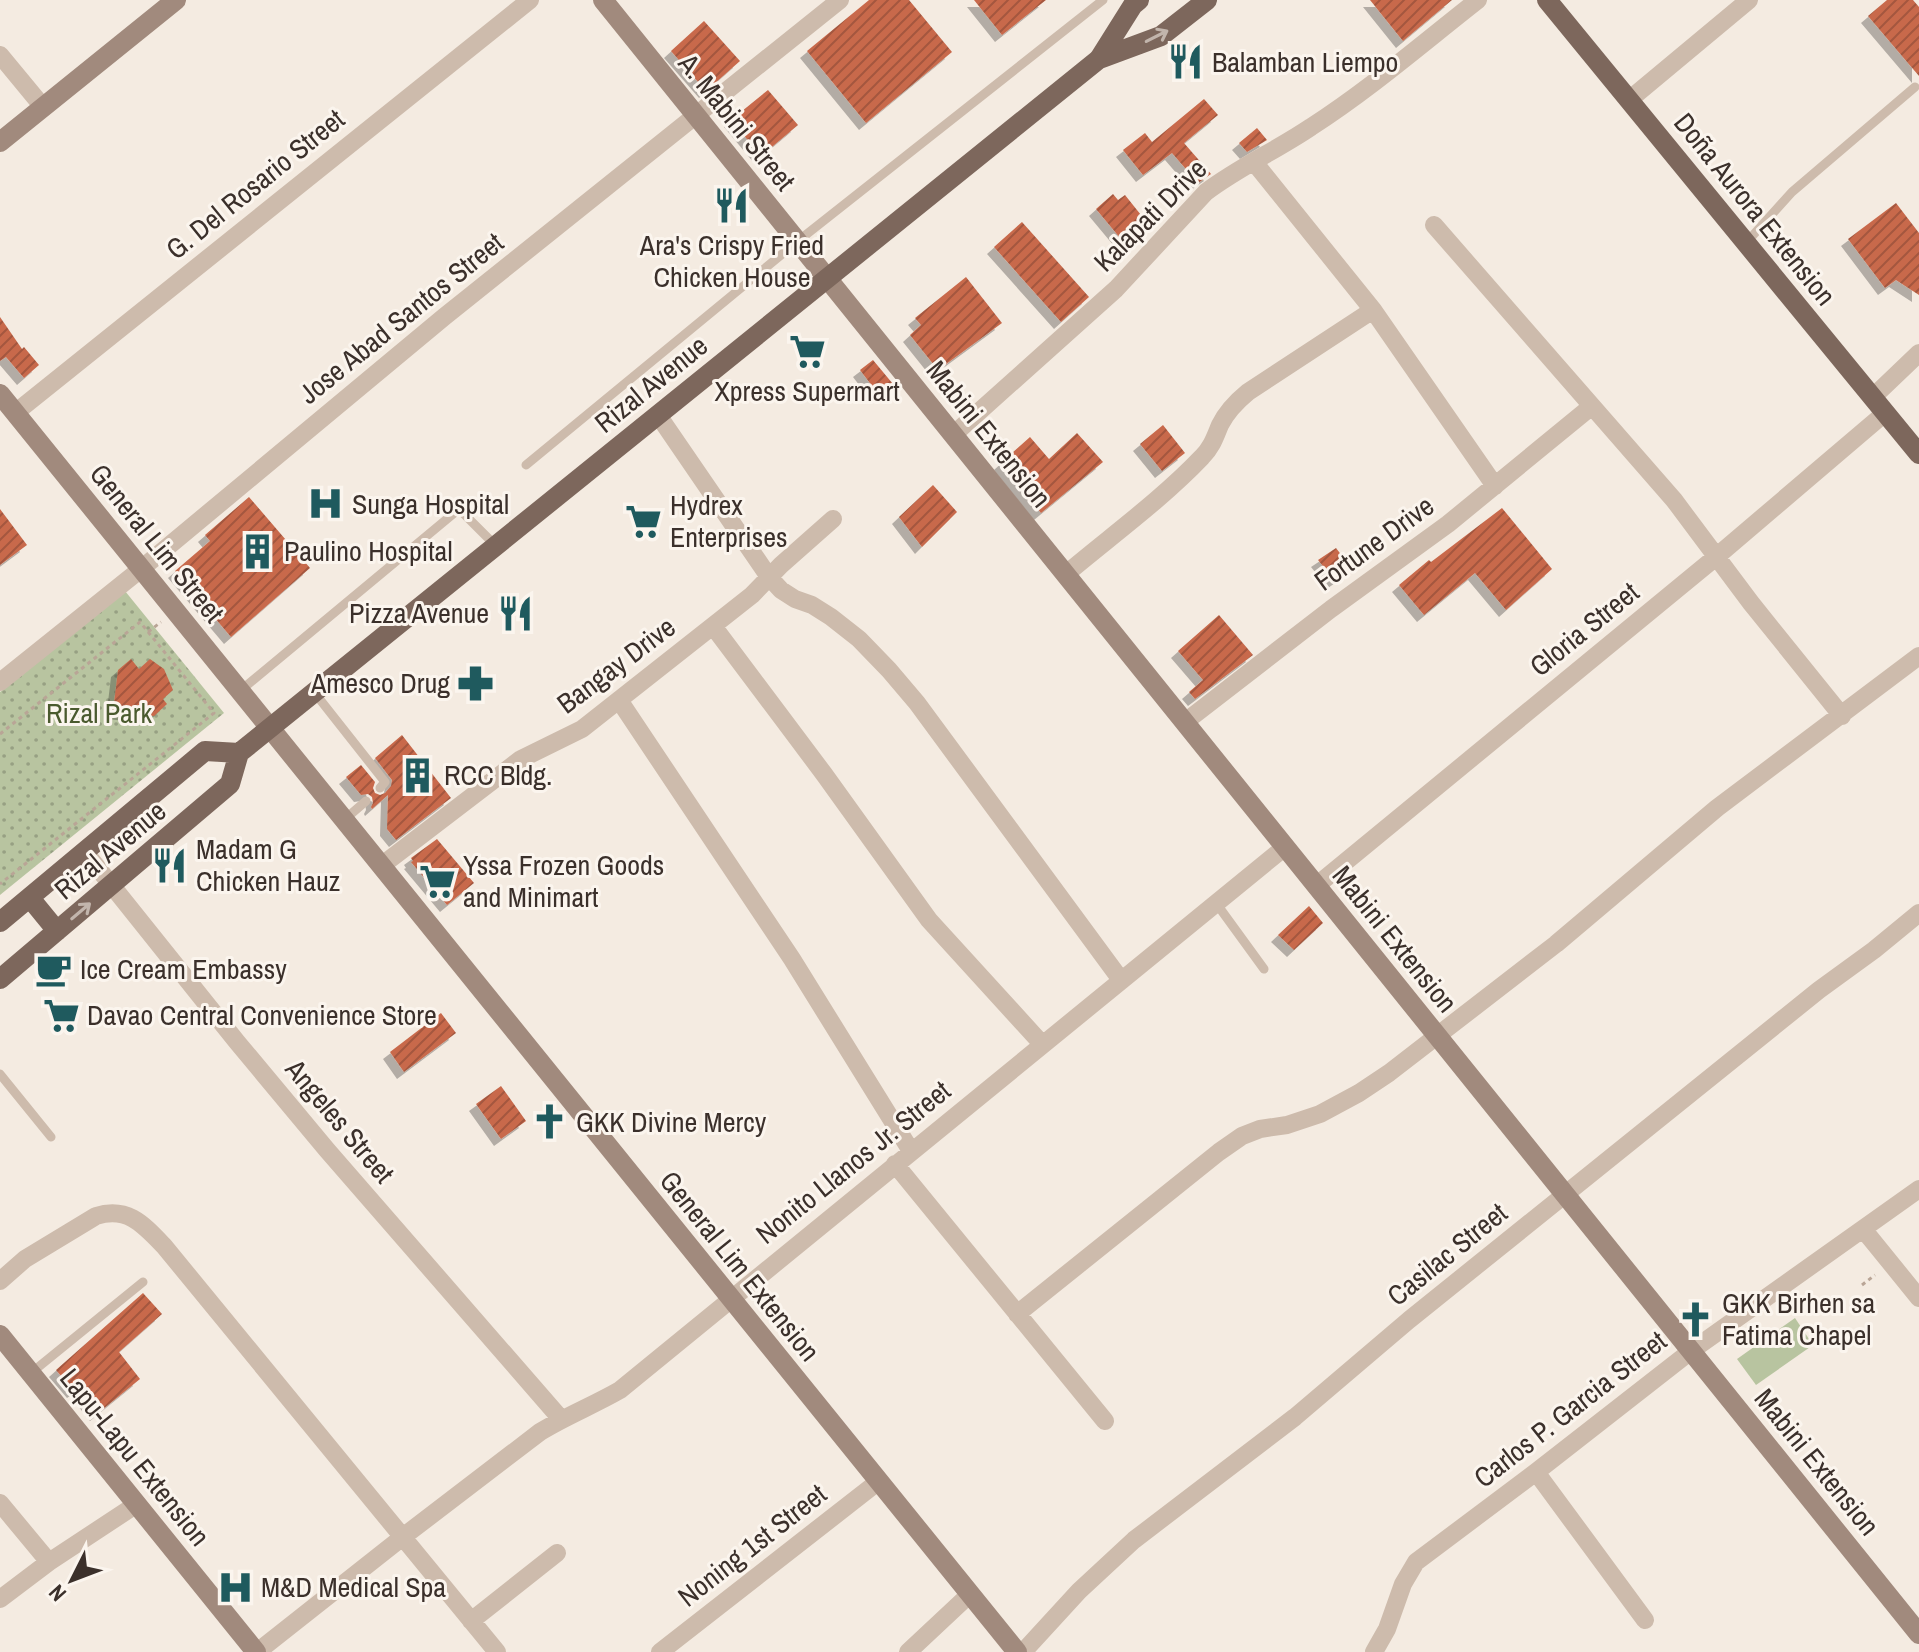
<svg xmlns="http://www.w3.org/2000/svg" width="1919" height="1652" viewBox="0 0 1919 1652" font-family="'Archivo Narrow',sans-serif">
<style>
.grass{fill:url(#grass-dots)}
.garden{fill:#b8c4a0}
.building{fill:url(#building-hatch);filter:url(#shadow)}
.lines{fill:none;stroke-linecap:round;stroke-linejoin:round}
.path{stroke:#b9a596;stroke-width:3;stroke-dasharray:4 4;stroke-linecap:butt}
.lane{stroke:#cdbbac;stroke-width:9}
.street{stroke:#cdbbac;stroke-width:18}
.secondary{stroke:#a18a7d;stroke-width:20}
.primary{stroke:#7d675c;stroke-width:20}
.oneway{stroke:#c2b5ac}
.labels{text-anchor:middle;stroke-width:6;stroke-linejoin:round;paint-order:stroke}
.poi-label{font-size:28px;fill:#3b302b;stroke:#fbf5ee;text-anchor:start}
.street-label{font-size:28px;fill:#3b302b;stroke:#fbf5ee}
.park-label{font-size:28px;fill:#4a5a2e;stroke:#fbf5ee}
</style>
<defs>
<pattern id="grass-dots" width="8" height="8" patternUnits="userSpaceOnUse" patternTransform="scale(2)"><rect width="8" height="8" fill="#b8c4a0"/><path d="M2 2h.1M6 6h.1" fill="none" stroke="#97a083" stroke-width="1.8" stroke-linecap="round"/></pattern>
<pattern id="building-hatch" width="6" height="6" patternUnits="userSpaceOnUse" patternTransform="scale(2)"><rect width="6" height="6" fill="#c8694b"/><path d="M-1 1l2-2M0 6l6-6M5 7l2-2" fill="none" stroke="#a4573f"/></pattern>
<filter id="shadow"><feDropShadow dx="-7" dy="7" stdDeviation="0" flood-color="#0004"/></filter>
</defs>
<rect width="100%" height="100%" fill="#f4ebe1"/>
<path class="grass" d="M125,591L224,713L0,895V692Z"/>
<path class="garden" d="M1795,1318L1813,1345L1756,1385L1737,1359Z"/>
<path class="building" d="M869,0H909L952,52L866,123L807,51Z
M974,0H1046L1002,35Z
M1370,0H1452L1403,41Z
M1887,0H1913L1919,7V76L1868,16Z
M704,21L740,61L706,91L671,51Z
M768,90L798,125L761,156L731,120Z
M1204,99L1218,115L1184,143L1211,174L1198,183L1172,153L1143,175L1123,150L1145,133L1152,142Z
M1257,128L1267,140L1247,152L1239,143Z
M1113,194L1118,200L1125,195L1145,220L1121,239L1096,209Z
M1896,203L1919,233V295L1896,280L1885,288L1848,239Z
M1022,222L1089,297L1061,322L994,247Z
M966,277L1002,323L938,370L910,335L921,325L915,318Z
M0,317L22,349L24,347L39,365L24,378L6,357L0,361Z
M873,360L893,384L879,395L860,370Z
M1163,425L1185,453L1162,471L1140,444Z
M1077,433L1103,462L1041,513L1001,463L1030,437L1049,459Z
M933,485L957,512L922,547L899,517Z
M249,497L310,568L231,637L175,571L210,541L205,535Z
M1502,508L1552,569L1506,610L1475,573L1424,615L1399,585L1429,560L1431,562Z
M0,509L27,545L0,565Z
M1336,548L1352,569L1335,581L1318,560Z
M1219,615L1253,655L1195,699L1189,692L1203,680L1178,651Z
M131,659L139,669L150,659L164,669L173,690L163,699L167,704L154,716L113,712L118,670Z
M402,735L451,798L396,840L387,829L388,795L372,809L371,807L373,803L372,797L368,794L361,795L346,777L361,765L375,782L373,788L375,793L380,795L385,793L391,786L392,780L375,758Z
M437,839L474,883L447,905L411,862L413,861L411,858Z
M1309,906L1323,923L1294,950L1278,935Z
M441,1013L456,1033L404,1072L390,1052Z
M501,1086L526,1121L501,1139L476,1104Z
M143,1293L162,1314L119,1352L140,1379L97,1414L77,1389L74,1391L56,1370Z"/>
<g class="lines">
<path class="path" d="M148,632L161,622
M0,734L140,622L214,713L0,884
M1862,1285L1875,1275"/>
<path class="lane" d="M1746,243L1792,192L1915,87
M526,465L798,241L1103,0
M240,691L459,509L496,546
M314,692L385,782L380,788
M344,820L366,801
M1216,903L1264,969
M0,1074L51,1137
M31,1373L143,1282"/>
<path class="street" d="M0,55L43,107
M1629,100L1749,0
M1254,162L1373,310L1495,486
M1434,225L1674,500L1751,603L1842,716
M1873,397L1919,353
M15,413L530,0
M658,415L769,577L781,590L795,599L812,605L831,617L859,639L889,670L917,703L1121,980
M953,435L1116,289L1206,192C1239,167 1277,150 1311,127C1370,89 1423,43 1478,0
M1066,574C1111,536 1161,500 1202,457C1212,447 1215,437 1220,425C1227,411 1237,401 1248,392L1373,310
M713,626L824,774L929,920L1042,1044
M0,682L141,569L444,317L840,0
M619,700L792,959L911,1151
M1185,722L1331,609L1448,524L1592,406
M85,852L237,1042L327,1150L561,1419
M381,866L521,759L582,729L752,595L781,565L833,519
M1316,886L1716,557L1885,413
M895,1164L1105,1421
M1863,1229L1919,1298
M0,1281L25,1259L96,1216C127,1206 143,1224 164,1246L497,1652
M1017,1314L1219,1152L1242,1136L1260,1129L1287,1125L1320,1114L1359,1093L1389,1073L1556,944L1717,808L1919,656
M1536,1472L1645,1620
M0,1503L49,1562
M0,1599L49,1562L137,1504
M471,1621L557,1553
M257,1652L404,1536L540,1432C566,1416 594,1405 620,1390L1285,847
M660,1652L879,1481
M908,1652L970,1594
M1023,1652L1079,1591L1134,1540L1295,1417L1409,1320L1819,990L1874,950L1919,913
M1374,1652L1387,1629L1403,1584L1416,1562L1536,1472L1691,1351L1919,1189"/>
<path class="secondary" d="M603,0L1919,1634
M0,142L176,0
M0,394L1017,1652
M0,1335L256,1652"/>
<path class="primary" d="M1547,0L1919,454
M1099,59L1161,36L1207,0
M30,898L57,931
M0,922L205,751L239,753
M0,979L230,784L239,753L1099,59L1133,5L1139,0"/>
</g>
<defs><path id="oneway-shaft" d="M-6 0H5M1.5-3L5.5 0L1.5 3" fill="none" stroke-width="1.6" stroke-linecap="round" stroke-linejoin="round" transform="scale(2)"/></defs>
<g class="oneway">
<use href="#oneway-shaft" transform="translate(1157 36) rotate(-27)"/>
<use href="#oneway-shaft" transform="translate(81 911) rotate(-40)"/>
</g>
<defs>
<symbol id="restaurant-bare" viewBox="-9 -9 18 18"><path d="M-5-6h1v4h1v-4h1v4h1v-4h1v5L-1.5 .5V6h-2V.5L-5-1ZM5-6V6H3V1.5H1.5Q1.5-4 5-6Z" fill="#1f5a5e" stroke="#fbf5ee" stroke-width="2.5" paint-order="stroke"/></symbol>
<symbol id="supermarket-bare" viewBox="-9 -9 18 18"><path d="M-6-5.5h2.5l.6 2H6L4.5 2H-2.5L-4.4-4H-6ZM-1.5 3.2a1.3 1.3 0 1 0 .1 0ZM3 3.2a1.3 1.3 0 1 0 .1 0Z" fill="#1f5a5e" stroke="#fbf5ee" stroke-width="2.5" paint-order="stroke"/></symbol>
<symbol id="hospital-bare" viewBox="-9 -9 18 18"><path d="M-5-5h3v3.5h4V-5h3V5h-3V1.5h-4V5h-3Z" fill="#1f5a5e" stroke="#fbf5ee" stroke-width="2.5" paint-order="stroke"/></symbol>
<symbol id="building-bare" viewBox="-9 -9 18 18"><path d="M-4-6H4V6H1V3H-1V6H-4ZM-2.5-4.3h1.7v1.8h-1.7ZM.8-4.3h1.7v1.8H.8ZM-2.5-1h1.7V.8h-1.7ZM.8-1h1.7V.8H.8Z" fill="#1f5a5e" stroke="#fbf5ee" stroke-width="2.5" paint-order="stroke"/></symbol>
<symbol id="pharmacy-bare" viewBox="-9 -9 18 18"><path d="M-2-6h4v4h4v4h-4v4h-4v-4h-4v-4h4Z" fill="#1f5a5e" stroke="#fbf5ee" stroke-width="2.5" paint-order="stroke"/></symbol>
<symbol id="cafe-bare" viewBox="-9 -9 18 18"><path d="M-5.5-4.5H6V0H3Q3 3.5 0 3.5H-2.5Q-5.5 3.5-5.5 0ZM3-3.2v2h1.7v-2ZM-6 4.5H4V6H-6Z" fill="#1f5a5e" stroke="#fbf5ee" stroke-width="2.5" paint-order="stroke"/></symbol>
<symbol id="church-bare" viewBox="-9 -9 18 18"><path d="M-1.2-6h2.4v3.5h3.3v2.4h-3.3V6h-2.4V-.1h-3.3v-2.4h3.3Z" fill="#1f5a5e" stroke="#fbf5ee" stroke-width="2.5" paint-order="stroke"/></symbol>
</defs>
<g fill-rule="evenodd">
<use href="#restaurant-bare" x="1160" y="36" width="51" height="51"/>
<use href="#restaurant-bare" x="706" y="180" width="51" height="51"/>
<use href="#supermarket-bare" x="782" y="326" width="51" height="51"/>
<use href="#hospital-bare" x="300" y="478" width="51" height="51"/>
<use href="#supermarket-bare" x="618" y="496" width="51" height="51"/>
<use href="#building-bare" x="232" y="526" width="51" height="51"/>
<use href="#restaurant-bare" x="490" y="588" width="51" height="51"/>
<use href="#pharmacy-bare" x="450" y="658" width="51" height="51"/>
<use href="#building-bare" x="392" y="750" width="51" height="51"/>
<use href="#restaurant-bare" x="144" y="840" width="51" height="51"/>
<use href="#supermarket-bare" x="412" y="856" width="51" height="51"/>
<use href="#cafe-bare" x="28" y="944" width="51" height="51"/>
<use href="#supermarket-bare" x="36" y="990" width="51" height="51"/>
<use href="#church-bare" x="524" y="1096" width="51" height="51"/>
<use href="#church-bare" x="1670" y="1294" width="51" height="51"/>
<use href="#hospital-bare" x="210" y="1562" width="51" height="51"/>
</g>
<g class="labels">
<g class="poi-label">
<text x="1212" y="72">Balamban Liempo</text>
<text x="732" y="255" text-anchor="middle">Ara's Crispy Fried<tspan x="732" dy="32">Chicken House</tspan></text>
<text x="807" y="401" text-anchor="middle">Xpress Supermart</text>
<text x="352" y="514">Sunga Hospital</text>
<text x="670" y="515">Hydrex<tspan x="670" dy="32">Enterprises</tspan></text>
<text x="284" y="561">Paulino Hospital</text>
<text x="489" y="623" text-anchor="end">Pizza Avenue</text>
<text x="450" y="693" text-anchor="end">Amesco Drug</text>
<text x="444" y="785">RCC Bldg.</text>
<text x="196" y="859">Madam G<tspan x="196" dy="32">Chicken Hauz</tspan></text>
<text x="463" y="875">Yssa Frozen Goods<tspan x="463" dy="32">and Minimart</tspan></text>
<text x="80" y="979">Ice Cream Embassy</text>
<text x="87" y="1025">Davao Central Convenience Store</text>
<text x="576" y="1132">GKK Divine Mercy</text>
<text x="1722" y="1313">GKK Birhen sa<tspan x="1722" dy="32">Fatima Chapel</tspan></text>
<text x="261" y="1597">M&amp;D Medical Spa</text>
</g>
<g class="street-label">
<text transform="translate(737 122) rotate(51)" y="10">A. Mabini Street</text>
<text transform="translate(255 184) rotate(-39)" y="10">G. Del Rosario Street</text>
<text transform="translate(1755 209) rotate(51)" y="10">Doña Aurora Extension</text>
<text transform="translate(1150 215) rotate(-45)" y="10">Kalapati Drive</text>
<text transform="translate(401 318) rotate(-39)" y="10">Jose Abad Santos Street</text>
<text transform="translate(651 384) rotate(-39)" y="10">Rizal Avenue</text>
<text transform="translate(989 434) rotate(51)" y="10">Mabini Extension</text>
<text transform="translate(157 543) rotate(51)" y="10">General Lim Street</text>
<text transform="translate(1374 543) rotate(-36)" y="10">Fortune Drive</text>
<text transform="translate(1584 629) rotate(-39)" y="10">Gloria Street</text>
<text transform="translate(616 665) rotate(-37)" y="10">Bangay Drive</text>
<text transform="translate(110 850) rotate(-40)" y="10">Rizal Avenue</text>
<text transform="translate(1395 939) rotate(51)" y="10">Mabini Extension</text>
<text transform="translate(340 1121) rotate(50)" y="10">Angeles Street</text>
<text transform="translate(853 1162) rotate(-39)" y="10">Nonito Llanos Jr. Street</text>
<text transform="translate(1447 1254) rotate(-39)" y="10">Casilac Street</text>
<text transform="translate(740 1266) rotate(51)" y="10">General Lim Extension</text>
<text transform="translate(1570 1409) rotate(-38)" y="10">Carlos P. Garcia Street</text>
<text transform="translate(135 1457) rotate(51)" y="10">Lapu-Lapu Extension</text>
<text transform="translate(1817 1462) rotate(51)" y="10">Mabini Extension</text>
<text transform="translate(752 1545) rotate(-38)" y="10">Noning 1st Street</text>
</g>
<g class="park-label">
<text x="99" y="723">Rizal Park</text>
</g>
</g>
<g transform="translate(72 1580) rotate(228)" stroke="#fbf5ee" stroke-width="6" paint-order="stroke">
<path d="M0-6L14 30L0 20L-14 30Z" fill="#3b302b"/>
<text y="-12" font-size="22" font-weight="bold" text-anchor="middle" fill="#3b302b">N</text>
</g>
</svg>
